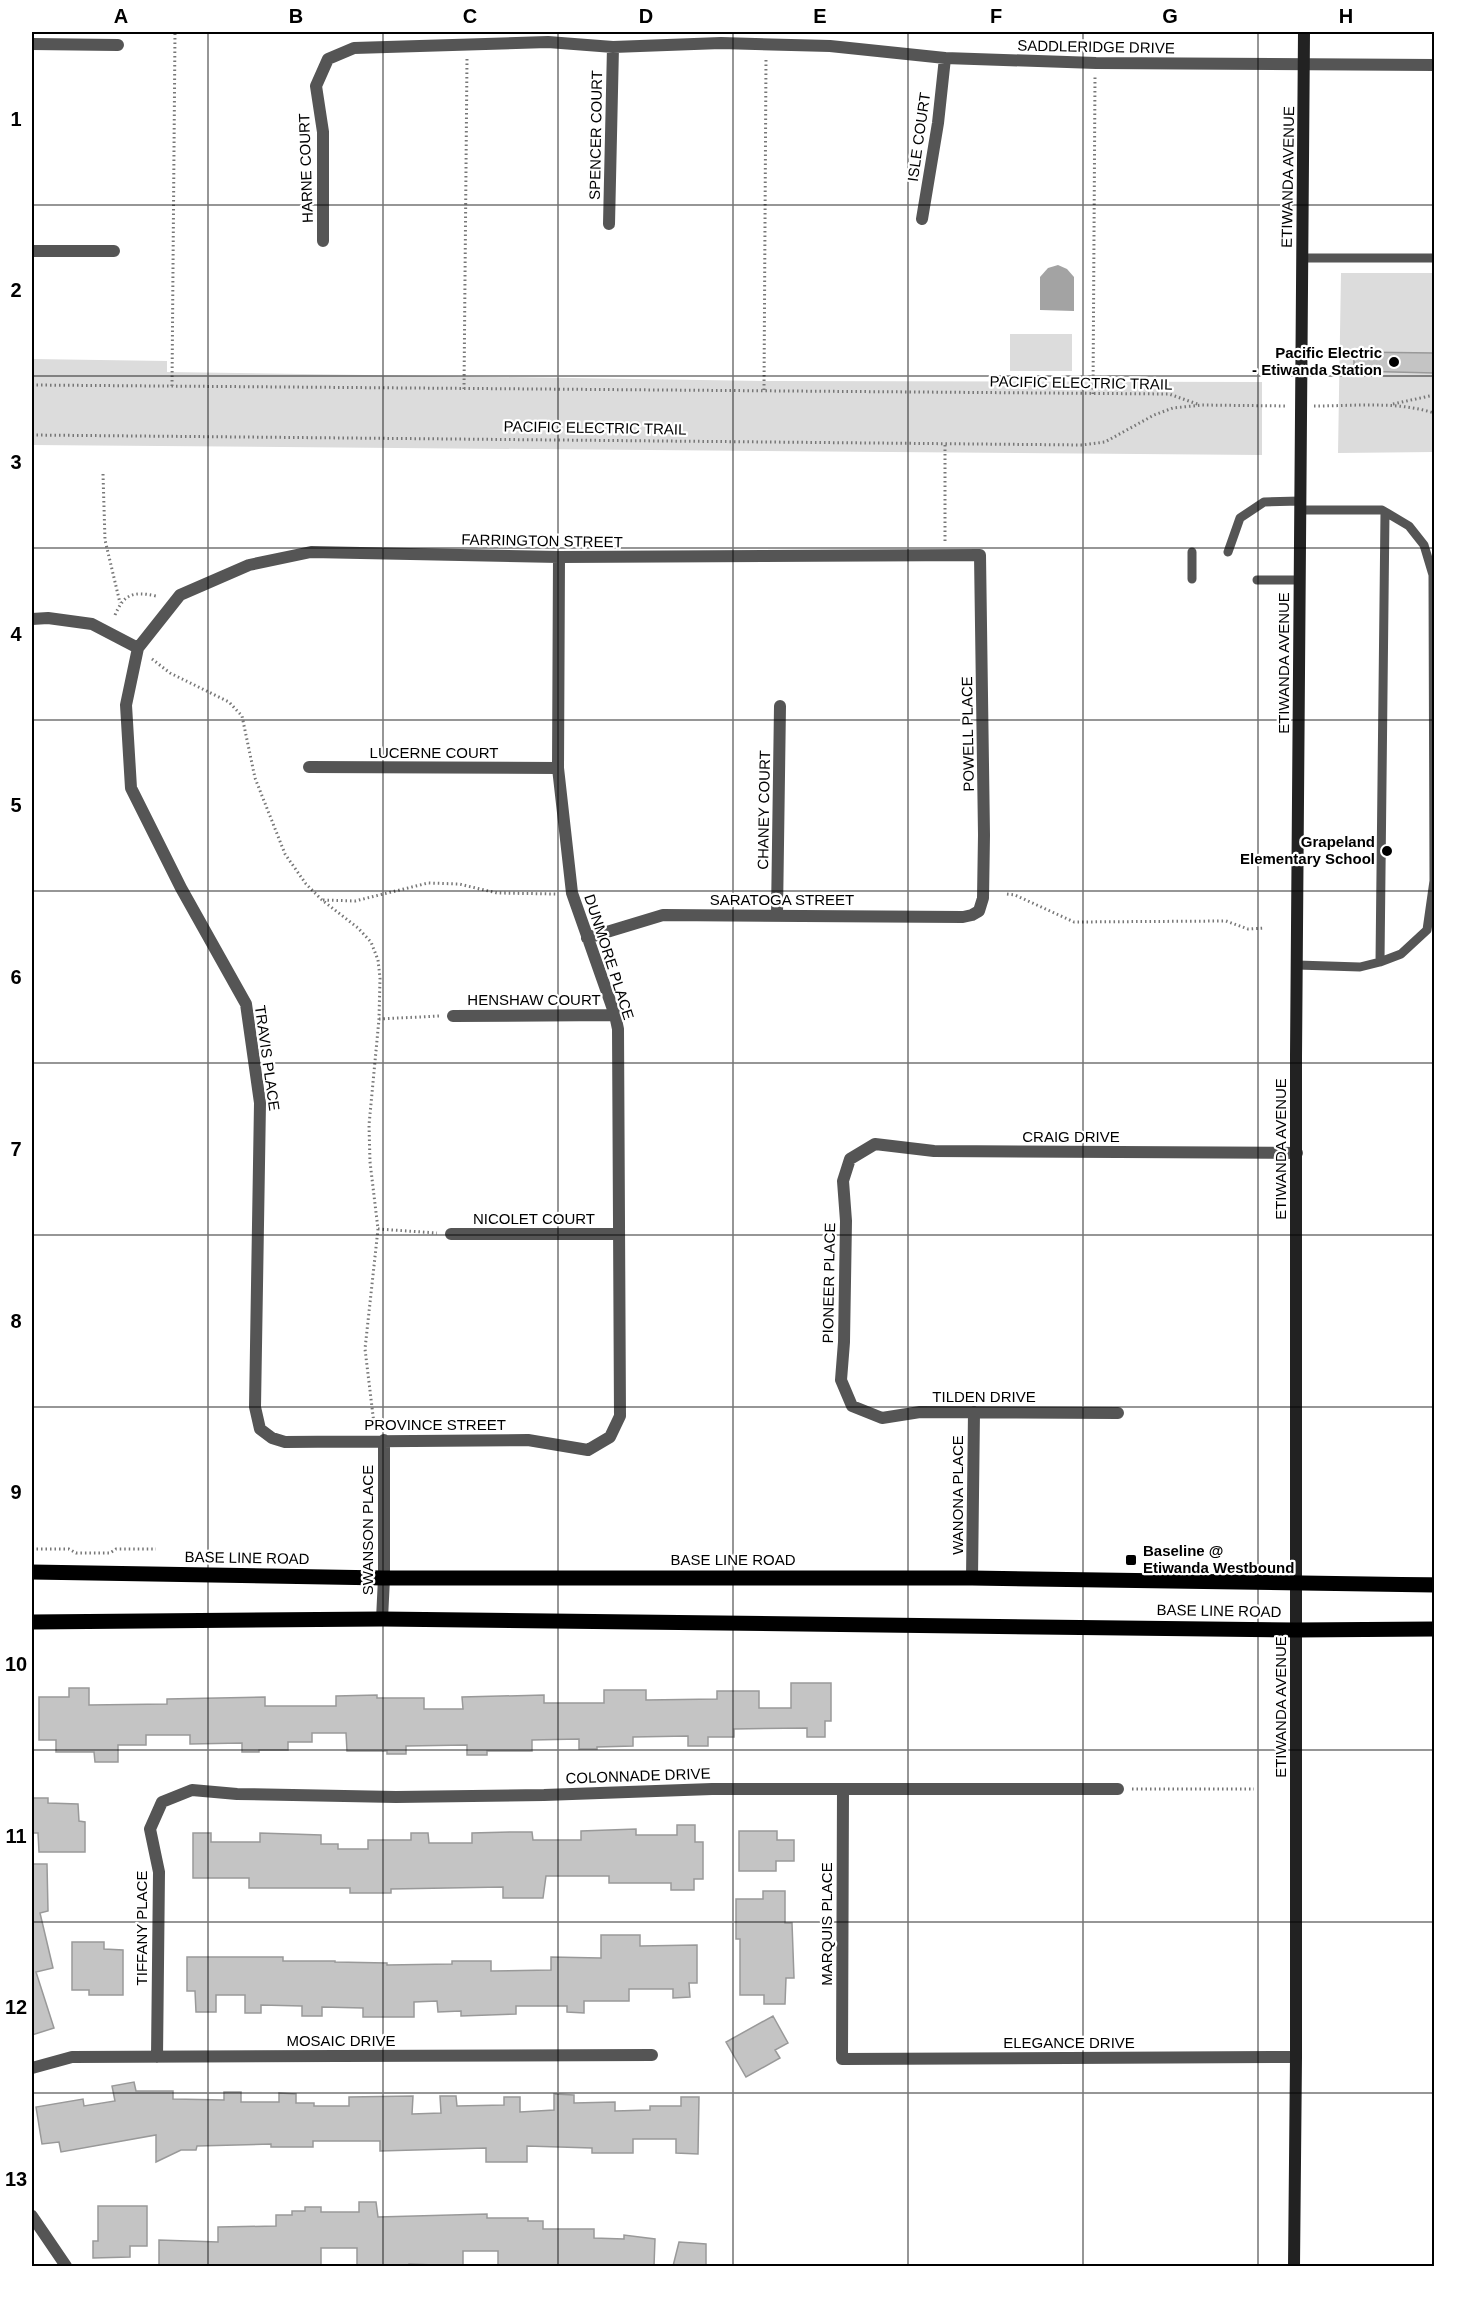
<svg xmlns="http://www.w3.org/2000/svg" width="1466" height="2298" viewBox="0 0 1466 2298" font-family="Arial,sans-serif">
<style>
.green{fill:#dcdcdc}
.water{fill:#a3a3a3}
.building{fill:#c4c4c4;stroke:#999;stroke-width:1.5}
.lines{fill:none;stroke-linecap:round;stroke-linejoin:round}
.path{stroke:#777;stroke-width:3;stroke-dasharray:1.5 3;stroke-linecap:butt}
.lane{stroke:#555;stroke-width:9}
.street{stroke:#555;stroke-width:12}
.secondary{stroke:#222;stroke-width:12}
.primary{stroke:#000;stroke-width:15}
.grid{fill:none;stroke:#000;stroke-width:1.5;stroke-opacity:0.55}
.poi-dot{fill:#000;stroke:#fff;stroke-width:2}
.labels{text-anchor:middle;stroke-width:4.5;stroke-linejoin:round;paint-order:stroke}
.street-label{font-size:15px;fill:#000;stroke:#fff}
.poi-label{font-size:15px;font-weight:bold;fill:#000;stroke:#fff;text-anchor:end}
.neatline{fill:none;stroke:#000;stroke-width:2}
.grid-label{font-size:20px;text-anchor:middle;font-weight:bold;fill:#000}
</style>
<rect width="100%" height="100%" fill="#fff"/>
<path class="green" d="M1341,273H1434V452L1338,453Z
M1010,334H1072V371H1010Z
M32,359L167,361V372L769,381L1262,382V455L32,445Z"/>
<path class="water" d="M1058,265L1067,269L1074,277V311L1040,310V277L1048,268Z"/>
<path class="building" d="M1354,352L1434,353V373L1354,371Z
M791,1683H831V1721H825V1737H807V1728L734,1729V1737H708V1746H688V1736L633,1737V1746L597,1747V1749H579V1739L532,1740V1751H487V1755H467V1745L406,1746V1754H387V1751H347L346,1733H312V1742H288V1750H259V1752H242V1743L190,1744V1735H146V1745H118V1762H95L94,1752H56V1740H39V1697H69V1688H89V1705L167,1704V1699L265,1697V1706H336V1696L377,1695V1698H424V1709H463L462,1697L544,1695V1703H604V1690H646V1700L717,1699V1691H759V1708H791Z
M33,1798H48V1803L78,1804L79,1821L85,1822V1852H39L38,1833H33Z
M677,1825H695V1842H703V1879H694V1890H671V1883H609V1876H546L543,1898H503V1887L391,1889V1893H350V1888H249V1878H193V1833H211V1842H260V1833L321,1835V1844H338V1849H368V1840H411V1833H428L429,1843H472V1833L513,1832H532L533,1840H581V1831L636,1829V1835H677Z
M739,1831H777V1840H794V1861H776V1871H739Z
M32,1864H47L48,1911L40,1913L53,1968L36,1972L54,2028L32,2035Z
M763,1891H785V1923H792L794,1978H786L785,2004H764V1995H740V1939H736V1899H763Z
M601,1935H640V1946L697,1945V1983H689L690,1997L673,1998V1989H629V2001H584V2013L567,2012V2006H516V2014L461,2016V2011L438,2012L437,2001L414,2002V2017H363V2008L322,2007V2016H302V2006L261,2005V2013H245V1995H216V2012H196L195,1991H187V1957H283V1961H335V1962L387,1963V1965L452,1964V1961H491V1971L551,1970V1957L601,1958Z
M72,1942H104V1949L123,1950V1995H89V1990H72Z
M773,2016L788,2043L775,2050L780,2058L746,2077L726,2042Z
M134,2082L136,2091H173V2099L224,2100V2092H241V2102H279V2093L296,2094V2103H314V2106H349V2097L413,2096L412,2114L441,2113L440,2096H456L457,2106L504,2105V2097H520V2112L554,2110V2094L574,2095V2103L615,2102V2111L650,2110V2106H681V2097H699L698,2154L676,2153V2139H633V2153H592V2148L527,2146V2162H486V2148L380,2151V2141H313V2147H271V2144L197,2146L196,2150H181L156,2162V2135L61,2152L59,2142L42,2144L36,2107L83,2099L84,2106L115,2101L112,2086Z
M359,2202H376L378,2217L487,2214V2218H528V2221H543V2229H594V2238L624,2239V2235L655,2239L654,2266H498V2251H463V2266L409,2264V2266H357V2248H321V2266H159V2240L218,2242V2227L276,2226V2215H292V2211H305V2207H321V2212H359Z
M98,2206H147V2246H130V2257L93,2258V2241H98Z
M679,2242L706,2244V2266H673Z"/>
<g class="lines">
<path class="path" d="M32,385L1169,394L1200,405
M172,386L175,32
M464,389L467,58
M764,390L766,58
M1093,394L1095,77
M1393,404L1434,395
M1314,406C1354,406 1397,401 1434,413
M32,435L1082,445L1105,442L1154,415L1173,408L1202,405L1287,406
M103,474L105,540L120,603
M945,541V444
M115,615C124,594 133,591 156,596
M152,659L170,673L229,702L242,716L255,778L285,854L306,884L322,900L358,928L371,942L378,960L380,978L379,1019L369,1125L370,1162L378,1229L365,1349L374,1424
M1007,894L1015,895L1074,922L1226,921L1248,929L1265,928
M323,900L355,901L428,883L459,884L497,893L556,894
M379,1019L439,1016
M378,1229L437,1233
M32,1549H69L76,1553H110L116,1549H156
M1132,1789H1254"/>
<path class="lane" d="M1302,258H1434
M1228,552L1240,518L1264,502L1300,501
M1192,579V552
M1257,580H1300
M1380,962L1385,512
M1297,965L1360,967L1380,962L1401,954L1427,930L1434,881L1433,575L1424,545L1409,526L1382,510H1300"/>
<path class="street" d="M32,44L118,45
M922,219L938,123L945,58
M609,224L613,47
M323,241V132L316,86L328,59L354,48L548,42L613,47L721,43L830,46L945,58L1096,63L1434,65
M32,251H114
M559,557L558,768L572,893L615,1015L618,1029L620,1416L610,1437L588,1450L528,1440L285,1442L272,1438L260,1429L255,1407L260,1103L246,1004L181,888L131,788L126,705L138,648L180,595L249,565L311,552L559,557L980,555L984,835L983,898L979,911L972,915L963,917L663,915L587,938
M32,619L48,618L92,624L138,648
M309,767L558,768
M777,914L780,706
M453,1016L615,1015
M451,1234H618
M1118,1413L920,1412L882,1418L852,1406L841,1380L844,1342L846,1221L843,1181L850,1159L875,1144L934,1151L1297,1153
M972,1578L974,1412
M382,1619L384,1578V1440
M843,1789L842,2059L1296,2057
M157,2057L159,1872L150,1829L162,1802L192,1790L237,1794L396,1797L544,1795L712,1789H1118
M32,2068L72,2057L652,2055
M32,2216L66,2266"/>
<path class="secondary" d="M1294,2266L1296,2057V1056L1304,32"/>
<path class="primary" d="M32,1572L384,1578H972L1434,1585
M32,1622L382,1619L1296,1630L1434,1629"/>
</g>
<path class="grid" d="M208,32V2266M383,32V2266M558,32V2266M733,32V2266M908,32V2266M1083,32V2266M1258,32V2266M32,205H1434M32,376H1434M32,548H1434M32,720H1434M32,891H1434M32,1063H1434M32,1235H1434M32,1407H1434M32,1578H1434M32,1750H1434M32,1922H1434M32,2093H1434"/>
<g class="poi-dot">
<circle cx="1394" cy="362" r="6"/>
<circle cx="1387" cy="851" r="6"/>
<rect x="1125" y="1554" width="12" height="12" rx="3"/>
</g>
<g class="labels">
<g class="street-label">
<text transform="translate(1096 47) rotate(1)" y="5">SADDLERIDGE DRIVE</text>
<text transform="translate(596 135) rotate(-89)" y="5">SPENCER COURT</text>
<text transform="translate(919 137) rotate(-82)" y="5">ISLE COURT</text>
<text transform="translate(306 168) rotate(-92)" y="5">HARNE COURT</text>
<text transform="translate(1288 177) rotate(-89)" y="5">ETIWANDA AVENUE</text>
<text transform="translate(1081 383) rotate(1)" y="5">PACIFIC ELECTRIC TRAIL</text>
<text transform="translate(595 428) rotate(1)" y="5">PACIFIC ELECTRIC TRAIL</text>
<text transform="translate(542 541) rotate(1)" y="5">FARRINGTON STREET</text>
<text transform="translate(1284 663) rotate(-90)" y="5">ETIWANDA AVENUE</text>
<text transform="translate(968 734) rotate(-91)" y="5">POWELL PLACE</text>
<text x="434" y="758">LUCERNE COURT</text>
<text transform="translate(764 810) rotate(-89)" y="5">CHANEY COURT</text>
<text x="782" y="905">SARATOGA STREET</text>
<text transform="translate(609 957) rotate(72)" y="5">DUNMORE PLACE</text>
<text x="534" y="1005">HENSHAW COURT</text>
<text transform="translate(267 1058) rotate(82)" y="5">TRAVIS PLACE</text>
<text x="1071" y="1142">CRAIG DRIVE</text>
<text transform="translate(1281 1149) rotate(-90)" y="5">ETIWANDA AVENUE</text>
<text x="534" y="1224">NICOLET COURT</text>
<text transform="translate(829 1283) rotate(-89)" y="5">PIONEER PLACE</text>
<text x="984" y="1402">TILDEN DRIVE</text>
<text x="435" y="1430">PROVINCE STREET</text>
<text transform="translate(958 1495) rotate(-90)" y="5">WANONA PLACE</text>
<text transform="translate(368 1530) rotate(-90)" y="5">SWANSON PLACE</text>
<text transform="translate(247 1558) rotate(1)" y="5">BASE LINE ROAD</text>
<text x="733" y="1565">BASE LINE ROAD</text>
<text transform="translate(1219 1611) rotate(1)" y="5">BASE LINE ROAD</text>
<text transform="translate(1281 1707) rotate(-90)" y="5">ETIWANDA AVENUE</text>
<text transform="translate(638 1776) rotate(-2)" y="5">COLONNADE DRIVE</text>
<text transform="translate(827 1924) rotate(-90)" y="5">MARQUIS PLACE</text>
<text transform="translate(142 1928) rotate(-90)" y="5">TIFFANY PLACE</text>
<text x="341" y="2046">MOSAIC DRIVE</text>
<text x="1069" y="2048">ELEGANCE DRIVE</text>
</g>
<g class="poi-label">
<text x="1382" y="358">Pacific Electric<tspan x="1382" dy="17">- Etiwanda Station</tspan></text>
<text x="1375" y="847">Grapeland<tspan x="1375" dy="17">Elementary School</tspan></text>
<text x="1143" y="1556" text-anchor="start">Baseline @<tspan x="1143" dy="17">Etiwanda Westbound</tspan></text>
</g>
</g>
<rect width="1466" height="2298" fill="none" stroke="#ffffff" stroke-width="66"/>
<rect x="33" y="33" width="1400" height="2232" class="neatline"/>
<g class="grid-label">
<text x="121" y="23">A</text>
<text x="296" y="23">B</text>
<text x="470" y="23">C</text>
<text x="646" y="23">D</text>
<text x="820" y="23">E</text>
<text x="996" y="23">F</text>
<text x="1170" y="23">G</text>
<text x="1346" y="23">H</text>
<text x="16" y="126">1</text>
<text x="16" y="297">2</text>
<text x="16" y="469">3</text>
<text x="16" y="641">4</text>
<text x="16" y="812">5</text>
<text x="16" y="984">6</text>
<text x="16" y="1156">7</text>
<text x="16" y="1328">8</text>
<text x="16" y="1499">9</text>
<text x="16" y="1671">10</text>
<text x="16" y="1843">11</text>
<text x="16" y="2014">12</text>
<text x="16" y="2186">13</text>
</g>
</svg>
